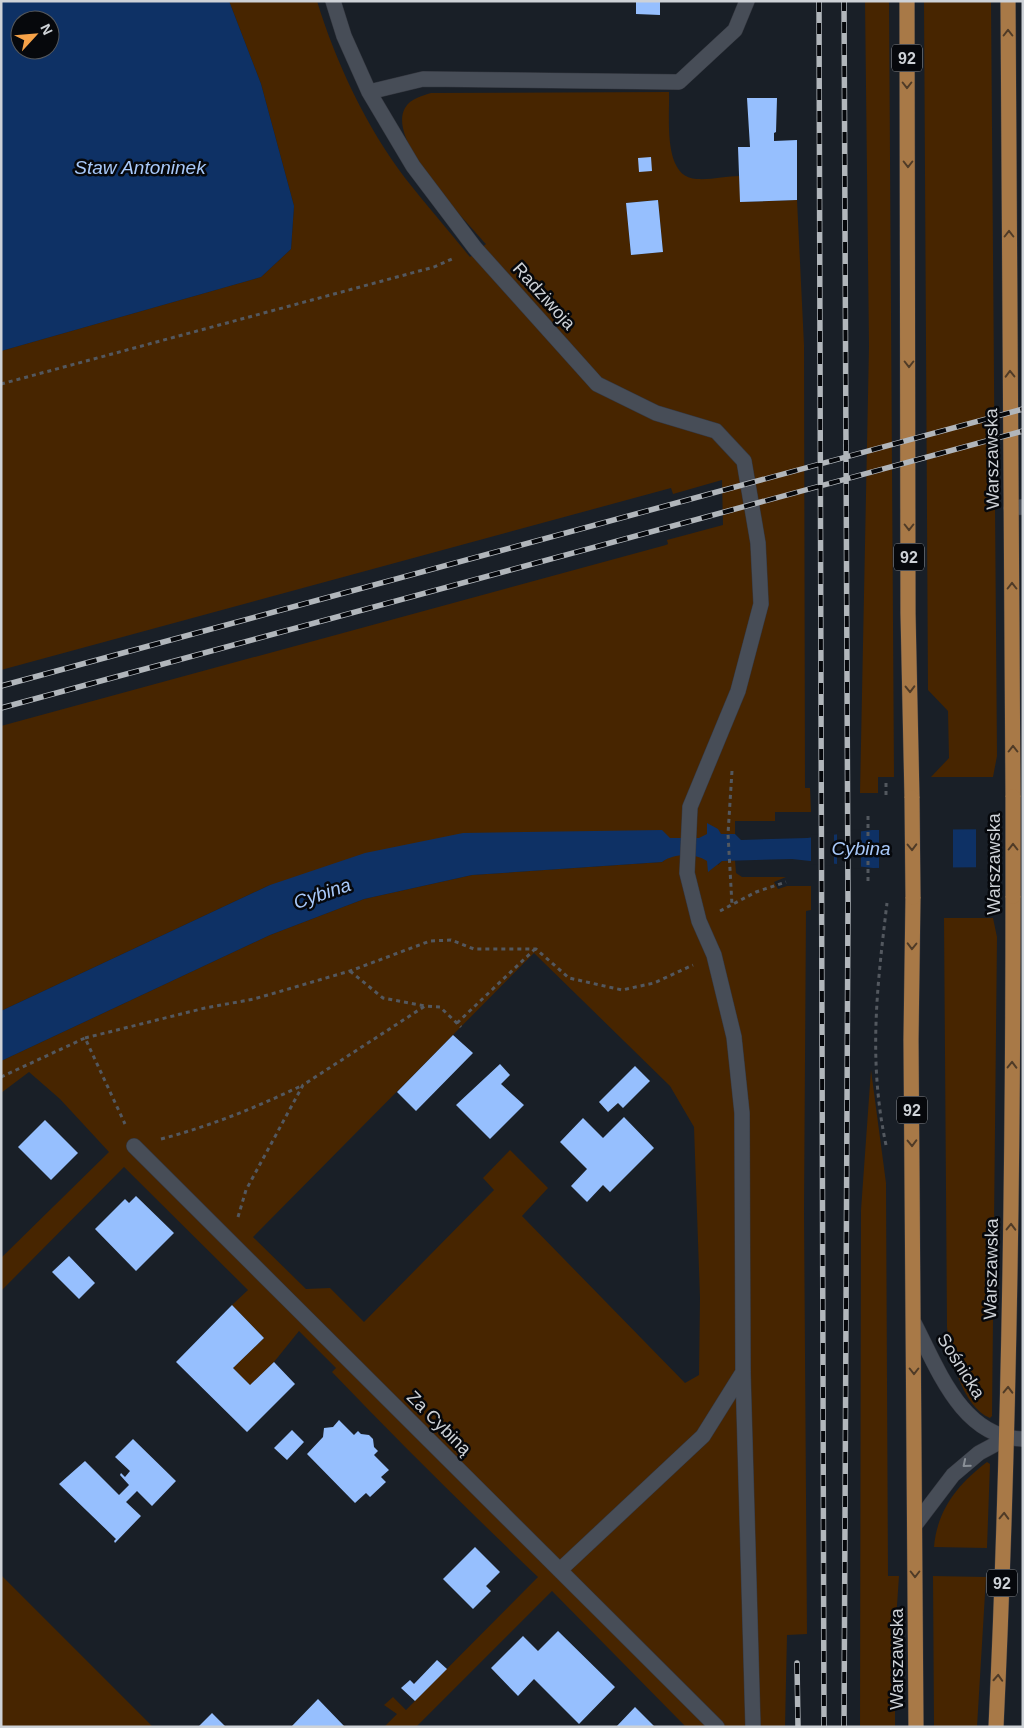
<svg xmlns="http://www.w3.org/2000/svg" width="1024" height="1728" viewBox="0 0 1024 1728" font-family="Helvetica,sans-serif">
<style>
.green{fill:#472500;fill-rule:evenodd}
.water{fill:#0e3165;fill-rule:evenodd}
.pier{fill:#191f27}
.building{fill:#96bffe}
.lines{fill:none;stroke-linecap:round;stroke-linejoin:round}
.minor-casing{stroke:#353840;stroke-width:16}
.major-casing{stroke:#353840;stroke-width:16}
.path{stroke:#53585f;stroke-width:3;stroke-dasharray:4 4;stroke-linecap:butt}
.minor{stroke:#474d57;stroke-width:15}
.major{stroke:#a87947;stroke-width:15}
.rail-casing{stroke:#b1b6bb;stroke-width:5.5}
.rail{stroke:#06080c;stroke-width:4;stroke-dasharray:11;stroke-linecap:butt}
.major-bridge-casing{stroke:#353840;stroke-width:16;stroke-linecap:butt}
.path-bridge{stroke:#53585f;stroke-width:3;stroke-dasharray:4 4;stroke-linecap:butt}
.major-bridge{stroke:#a87947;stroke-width:15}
.oneway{stroke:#4f3b27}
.oneway2{stroke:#8a9097}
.labels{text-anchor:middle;stroke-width:5;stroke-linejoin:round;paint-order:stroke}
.shield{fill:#06080c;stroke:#92959a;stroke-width:1}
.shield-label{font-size:16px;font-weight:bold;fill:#ced2d7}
.street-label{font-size:18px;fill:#ced2d7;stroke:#06080c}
.water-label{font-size:19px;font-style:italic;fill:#a8c9fa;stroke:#06080c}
</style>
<rect width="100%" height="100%" fill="#191f27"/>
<path class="green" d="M229,1H317C336,63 366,126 405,178C426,205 449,231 470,257L486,244C465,219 386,141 405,108C411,98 422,96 431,93L669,92C670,117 662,178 697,179C711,180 726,176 740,176L741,202L797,200L804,345L805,788H810L811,812H775V821H735V834H721L707,824V834L718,865L722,861L735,860L736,873L742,877H786L774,882L778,889L787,886H811V910L806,911L804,1212L807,1634L787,1635L785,1727H686L552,1591L416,1727H384L397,1714L384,1705L393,1697L406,1710L538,1577C468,1510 399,1442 332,1372L336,1368L299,1331L274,1362L250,1385L233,1368L264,1338L232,1305L248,1290L124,1167L1,1291V1258L109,1152L60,1099L29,1072L1,1093V1061L270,935L364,899L472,875L662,862L670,856L270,885L1,1011V726L666,545L668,544L667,540L723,525L722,480L673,494L671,488L1,670V351L261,277L291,249L294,206L261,84ZM658,200L663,252L631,255L626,203ZM534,953L670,1086L694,1127L700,1298L699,1375L685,1383L522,1216L548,1188L510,1150L483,1178L494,1190L364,1322L330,1288L306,1289L253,1237Z
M865,1H889L894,777H878V793H860L869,346Z
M924,1H991L997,756L993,777H931L949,758L948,711L928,690Z
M944,918H993L997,937L992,1416L990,1418C962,1407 949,1354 947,1327Z
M871,1070L886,1183L888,1576H899L895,1635V1727H860L861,1210Z
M987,1462L990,1464L987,1548L934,1547C937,1510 958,1484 987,1462Z
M1,1575L153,1727H1Z
M933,1576L986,1577L977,1727H934Z"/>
<path class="water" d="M1,1H229L261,84L294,206L291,249L261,277L1,351ZM20,20H50V50H20Z
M707,823L718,829L721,834H735L741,840L807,838L872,830L1023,829V867L873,868L792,859L722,861L708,872L707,861C694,853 675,853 662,862L472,875L364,899L270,935L1,1061V1011L270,885L365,853L463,833L662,830L670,838H699L707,834Z"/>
<path class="pier" d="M976,826H1023V869L976,870Z
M879,827H953V870H879Z
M861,829V869L837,866V832Z
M834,832V866L811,864V835Z"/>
<path class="building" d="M636,1H660V15L636,14Z
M747,98H777L776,132L774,133V141L797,140V200L740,202L738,147H750Z
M651,157L652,171L639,172L638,158Z
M658,200L663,252L631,255L626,203Z
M453,1035L473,1053L416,1111L397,1092Z
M500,1064L510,1075L501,1084L524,1105L490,1139L456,1105Z
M635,1066L650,1081L623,1108L618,1103L608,1112L599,1102Z
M624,1117L654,1148L610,1192L603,1185L587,1202L571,1186L587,1169L560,1142L583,1118L603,1138Z
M45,1120L78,1153L51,1180L18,1147Z
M136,1196L174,1233L136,1271L95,1229L125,1199L129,1203Z
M69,1256L95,1283L79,1299L52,1272Z
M232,1305L264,1338L233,1368L250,1385L274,1362L295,1384L247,1432L176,1362Z
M339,1420L354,1435L358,1431L361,1434L369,1435L373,1439L374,1447L378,1451L374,1455L389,1470L381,1477L386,1482L370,1497L366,1493L355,1503L307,1454L323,1437L324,1428L333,1427Z
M292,1430L304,1442L287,1460L274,1448Z
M133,1439L176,1481L152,1506L137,1491L126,1502L141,1516L115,1543L114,1541L116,1539L59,1484L85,1461L119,1495L129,1485L120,1475L121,1473L125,1477L130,1471L115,1457Z
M475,1547L500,1572L486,1586L491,1591L473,1609L443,1579Z
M558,1631L615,1687L579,1724L534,1679L518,1696L491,1668L523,1636L538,1651Z
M437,1660L447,1669L415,1701L401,1688L410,1680L414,1684Z
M318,1699L345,1727H291Z
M635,1707L655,1727H616Z
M212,1713L226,1727H198Z"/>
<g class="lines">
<defs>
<path id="minor" d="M333,1L344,36L369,92L413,166L475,248L597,384L656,413L716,431L744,461L758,543L761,604L738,691L690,807L687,873L699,921L714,955L734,1037L742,1113L743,1372L753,1727
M369,92L423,79L679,82L735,30L747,1
M1011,508L1023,507
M134,1146L717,1727
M914,1323C938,1369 962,1438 1023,1439
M915,1525L953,1475L979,1453L1007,1438
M560,1570L703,1436L743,1372"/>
<path id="major" d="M907,1L908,613L912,798
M1008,1L1013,797
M913,897L911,1040L916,1727
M996,1727C1009,1450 1013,1173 1013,896"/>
</defs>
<use href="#minor" class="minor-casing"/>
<use href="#major" class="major-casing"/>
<path class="path" d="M1,384L434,267L454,258
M732,771L728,834L732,905
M868,816V848
M868,881V848L887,849
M720,911L756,892L786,882
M350,971L383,998L425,1006
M457,1023L535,949
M85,1038L205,1008L254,999L350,971L430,941L451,940L474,949H536L569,978L622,990L654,983L693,965
M1,1077L85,1038L125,1124
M161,1139C211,1126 257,1107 303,1085
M886,1145C868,1060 877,987 887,903
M238,1217L246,1190L303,1085L425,1006L440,1007L461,1027"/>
<use href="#minor" class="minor"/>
<use href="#major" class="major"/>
<defs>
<path id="rail" d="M819,1L824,1727
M1,686L1023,409
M1,708L1023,431
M797,1663L798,1727
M844,1727L848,901L844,1"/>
</defs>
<use href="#rail" class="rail-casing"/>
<use href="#rail" class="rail"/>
<defs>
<path id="major-bridge" d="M912,798L913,897
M1013,896V797"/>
</defs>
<use href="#major-bridge" class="major-bridge-casing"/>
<path class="path-bridge" d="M886,783V795"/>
<use href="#major-bridge" class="major-bridge"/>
</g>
<defs><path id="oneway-chevron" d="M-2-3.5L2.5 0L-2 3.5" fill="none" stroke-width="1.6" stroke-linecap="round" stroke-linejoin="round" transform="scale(1.25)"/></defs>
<g class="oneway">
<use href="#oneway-chevron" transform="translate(1008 33) rotate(-90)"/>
<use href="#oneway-chevron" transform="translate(907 85) rotate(90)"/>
<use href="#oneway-chevron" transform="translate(908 164) rotate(90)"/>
<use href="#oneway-chevron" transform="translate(1009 234) rotate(-90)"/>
<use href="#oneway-chevron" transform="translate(909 364) rotate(90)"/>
<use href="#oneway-chevron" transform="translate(1010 374) rotate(-91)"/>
<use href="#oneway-chevron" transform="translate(909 527) rotate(90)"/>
<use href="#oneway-chevron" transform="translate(1012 586) rotate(-90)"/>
<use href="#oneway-chevron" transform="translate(910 689) rotate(89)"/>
<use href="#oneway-chevron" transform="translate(1013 749) rotate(-90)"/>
<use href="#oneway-chevron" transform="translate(912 847) rotate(89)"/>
<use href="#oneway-chevron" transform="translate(1013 847) rotate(-90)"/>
<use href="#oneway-chevron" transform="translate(912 946) rotate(91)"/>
<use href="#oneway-chevron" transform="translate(1012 1065) rotate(-89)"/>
<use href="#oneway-chevron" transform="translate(912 1143) rotate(89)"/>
<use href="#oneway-chevron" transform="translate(1011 1227) rotate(-89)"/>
<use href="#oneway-chevron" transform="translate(914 1371) rotate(90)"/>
<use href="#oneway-chevron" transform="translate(1008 1390) rotate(-89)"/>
<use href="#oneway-chevron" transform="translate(1004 1516) rotate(-88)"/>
<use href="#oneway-chevron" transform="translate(915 1574) rotate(90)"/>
<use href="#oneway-chevron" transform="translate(998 1678) rotate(-87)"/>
</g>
<use class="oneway2" href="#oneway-chevron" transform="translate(966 1464) rotate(140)"/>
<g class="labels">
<g class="shield">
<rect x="892" y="44.5" width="30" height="27" rx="4"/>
<rect x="894" y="543.5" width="30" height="27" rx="4"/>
<rect x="897" y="1096.5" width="30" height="27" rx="4"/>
<rect x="987" y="1569.5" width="30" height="27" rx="4"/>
</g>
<g class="shield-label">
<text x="907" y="64">92</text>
<text x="909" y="563">92</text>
<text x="912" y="1116">92</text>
<text x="1002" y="1589">92</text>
</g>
<g class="street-label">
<text transform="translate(544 296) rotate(48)" y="6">Radziwoja</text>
<text transform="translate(992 459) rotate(-91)" y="6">Warszawska</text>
<text transform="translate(994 864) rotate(-90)" y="6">Warszawska</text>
<text transform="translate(991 1269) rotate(-89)" y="6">Warszawska</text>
<text transform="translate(961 1366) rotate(58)" y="6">Sośnicka</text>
<text transform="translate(439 1423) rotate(45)" y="6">Za Cybiną</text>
<text transform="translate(897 1659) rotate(-90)" y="6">Warszawska</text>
</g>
<g class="water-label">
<text x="140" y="174">Staw Antoninek</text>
<text x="861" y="855">Cybina</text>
<text transform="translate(322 893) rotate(-19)" y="7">Cybina</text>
</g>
</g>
<rect width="1024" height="1728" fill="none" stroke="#ced2d7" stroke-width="5"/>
<g transform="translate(35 35) rotate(64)"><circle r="24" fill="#06080c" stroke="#56595d"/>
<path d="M0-4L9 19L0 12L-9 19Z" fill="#f6a248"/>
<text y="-8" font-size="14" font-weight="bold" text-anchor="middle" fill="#ced2d7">N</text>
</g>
</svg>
